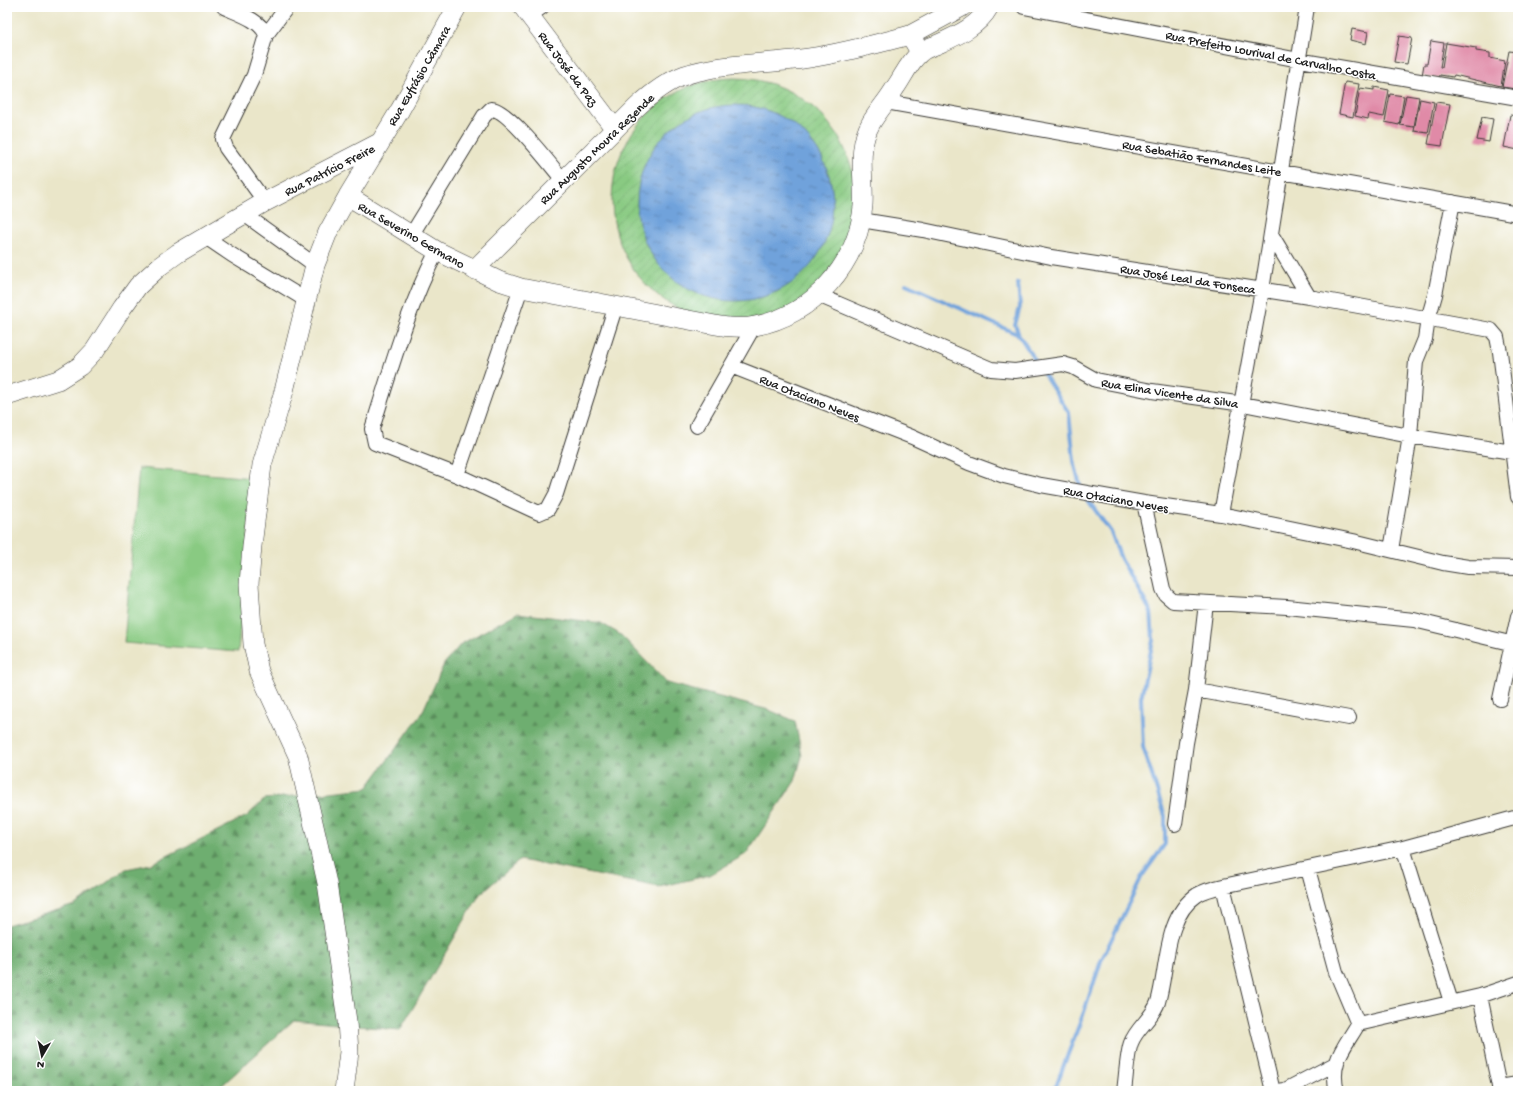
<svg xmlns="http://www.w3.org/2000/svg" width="1525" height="1098" viewBox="0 0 1525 1098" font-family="'Gochi Hand',sans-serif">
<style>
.forest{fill:url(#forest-firs);stroke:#456546}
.garden{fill:url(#garden-furrows);stroke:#52734f}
.pitch{fill:#89ca82;stroke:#52734f}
.water{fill:url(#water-ripples);stroke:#465f7c}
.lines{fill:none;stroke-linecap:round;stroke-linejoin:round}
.stream{stroke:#70a2db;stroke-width:4}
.building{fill:#e08aa7}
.street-casing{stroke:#3b3a36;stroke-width:16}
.secondary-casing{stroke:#3b3a36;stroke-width:20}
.street{stroke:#fff;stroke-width:14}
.secondary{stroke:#fff;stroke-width:19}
.labels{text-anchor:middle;stroke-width:3;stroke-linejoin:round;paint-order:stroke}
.street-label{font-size:13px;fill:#1c1c1c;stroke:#fff}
</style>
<defs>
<pattern id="forest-firs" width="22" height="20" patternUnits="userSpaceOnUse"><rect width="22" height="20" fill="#6eae70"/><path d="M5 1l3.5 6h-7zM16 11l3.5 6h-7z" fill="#5a8d5b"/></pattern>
<pattern id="garden-furrows" width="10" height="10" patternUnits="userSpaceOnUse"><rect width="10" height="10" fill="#89ca82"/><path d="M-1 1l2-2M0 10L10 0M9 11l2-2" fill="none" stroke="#76ad70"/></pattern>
<pattern id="water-ripples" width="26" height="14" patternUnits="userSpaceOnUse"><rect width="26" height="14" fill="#70a2db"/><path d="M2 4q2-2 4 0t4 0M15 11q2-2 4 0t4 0" fill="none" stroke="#5b83b1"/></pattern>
</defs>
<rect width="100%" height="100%" fill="#fff"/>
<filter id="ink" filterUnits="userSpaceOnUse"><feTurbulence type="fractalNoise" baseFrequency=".025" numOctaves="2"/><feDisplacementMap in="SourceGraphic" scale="8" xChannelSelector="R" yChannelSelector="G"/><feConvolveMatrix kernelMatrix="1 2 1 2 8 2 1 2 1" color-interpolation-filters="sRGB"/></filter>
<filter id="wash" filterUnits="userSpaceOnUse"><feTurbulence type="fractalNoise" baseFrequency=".012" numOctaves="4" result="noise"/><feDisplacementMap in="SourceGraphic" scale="16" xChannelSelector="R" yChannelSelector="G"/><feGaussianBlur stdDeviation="0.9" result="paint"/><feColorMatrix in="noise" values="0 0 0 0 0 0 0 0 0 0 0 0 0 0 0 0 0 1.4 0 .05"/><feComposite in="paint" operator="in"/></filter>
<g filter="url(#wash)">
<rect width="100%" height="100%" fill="#eae6c9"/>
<path class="forest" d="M517,613L601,623L621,635L667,683L769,710L795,721L802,756L795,781L746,854L710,875L659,887L520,860L480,894L400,1030L294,1020L218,1089V1091H7V925L75,905L126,869L151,864L247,816L265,799L367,788L422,713L444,664L461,644Z"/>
<path class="garden" d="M612 200a122 122 0 1 1 244 0a122 122 0 1 1-244 0Z"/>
<path class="pitch" d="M139,468L253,478L238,652L124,643Z"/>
<path class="water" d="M637 203a98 98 0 1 1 196 0a98 98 0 1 1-196 0Z"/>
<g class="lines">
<path class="stream" d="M1018,283L1020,307L1015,325L1019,335
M906,284L1019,335L1038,365
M1042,371L1069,413L1074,461L1080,486
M1054,1091L1084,1012L1101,961L1142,876L1165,844V816L1143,747L1141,698L1153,640L1151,612L1121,559L1111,532L1085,496"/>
</g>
<g id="blocks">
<path class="building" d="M1352,29L1368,32L1366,44L1350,40Z
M1399,36L1412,38L1407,64L1394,62Z
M1431,41L1444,43L1440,67H1442L1446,43L1476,48V51L1490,53V58L1505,61L1501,86L1454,75L1453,77L1440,75L1439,79L1422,76L1424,64H1427Z
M1509,51L1518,52L1516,89L1502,87Z
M1345,82L1359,84L1353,117L1339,114Z
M1374,87L1389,90L1384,117L1369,114L1368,119L1355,116L1360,88L1374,90Z
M1390,94L1404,96L1399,125L1385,122Z
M1406,95L1419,97L1414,127L1400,125Z
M1420,99L1434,102L1428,133L1414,131Z
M1436,102L1450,104L1442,146L1428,144Z
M1510,115L1518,116V150L1504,147Z
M1482,117L1493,119L1489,142L1477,140Z"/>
</g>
</g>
<g filter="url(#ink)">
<use href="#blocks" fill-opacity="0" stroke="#3b3a36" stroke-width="1"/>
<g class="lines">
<defs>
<path id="street" d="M224,7C237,13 261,20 266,35L254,75L223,139L226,148L265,202
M1024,7L1299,60L1518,98
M529,16L542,7
M266,35L287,7
M886,102L1518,214
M244,214L315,265
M861,220L923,230L1051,257L1309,297L1491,330L1497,337L1500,352L1518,497
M412,234L484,116L491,109C507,108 552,167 563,180
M1271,234L1309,297
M204,236L232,255L306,300
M437,251C408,307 391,369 372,429L375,443L457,475L539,513L548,509L556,494L616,305
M818,295L991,369L1015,371L1063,364L1073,367L1096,380L1152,391L1243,404L1410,436L1512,452
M731,366L912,437L969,463L1004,476L1041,485L1144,503L1221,514L1353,541L1443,563L1468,567L1518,568
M697,426L754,326
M457,475L521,288
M1144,503L1163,589L1166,595L1173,601L1287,607L1414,620L1518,645
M1221,514L1262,290L1307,7
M1391,550L1410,436L1416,361L1425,339L1428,319L1435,295L1453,202
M1196,690L1349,718
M1500,699L1518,616
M1175,824L1186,743L1196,690L1206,603
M1403,848L1451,1002
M1308,869L1336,972L1358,1024
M1223,886L1272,1087L1278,1091L1285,1090L1335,1064
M1480,996L1500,1091
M1499,1087L1518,1084
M1124,1091C1126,1078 1127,1054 1131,1043C1137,1027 1152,1019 1158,1002C1168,969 1164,917 1197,895C1205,890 1214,888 1223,886L1403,848L1518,817
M1337,1091C1329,1062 1345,1047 1358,1024L1480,996L1518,983"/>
<path id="secondary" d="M523,7L615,129
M910,35L962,7
M348,196L437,251L499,281L521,288L710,324C725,327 740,329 755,326C813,315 858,264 863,206C865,178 856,149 871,123C878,111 888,100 895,88C903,77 909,62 920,53C924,49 931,47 936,45C956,36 978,27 989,7
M474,270L637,107C651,94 666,82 685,75C720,63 771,64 809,58C843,53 876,44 910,35L920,52
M7,396L58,380L80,366L95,350L122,308L138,286L160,266L178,253L265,202L379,143
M344,1091L349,1052L347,1021L327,883L298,756L259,671L253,644L249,584L252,546L262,465L284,391L315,265L328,232L348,196L400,110L457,7"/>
</defs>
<use href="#street" class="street-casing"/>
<use href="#secondary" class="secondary-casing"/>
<use href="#street" class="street"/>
<use href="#secondary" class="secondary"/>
</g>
</g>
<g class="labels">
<g class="street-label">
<text transform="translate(1271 54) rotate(11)" y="5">Rua Prefeito Lourival de Carvalho Costa</text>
<text transform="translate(569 68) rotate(53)" y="5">Rua José da Paz</text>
<text transform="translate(418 75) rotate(-60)" y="5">Rua Eufrásio Câmara</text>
<text transform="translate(596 148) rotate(-44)" y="5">Rua Augusto Moura Rezende</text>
<text transform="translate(1202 157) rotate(10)" y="5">Rua Sebatião Fernandes Leite</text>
<text transform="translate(329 169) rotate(-27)" y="5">Rua Patrício Freire</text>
<text transform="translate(412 234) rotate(30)" y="5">Rua Severino Germano</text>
<text transform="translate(1188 278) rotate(9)" y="5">Rua José Leal da Fonseca</text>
<text transform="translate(1170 392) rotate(9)" y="5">Rua Elina Vicente da Silva</text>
<text transform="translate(810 397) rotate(22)" y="5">Rua Otaciano Neves</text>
<text transform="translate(1116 498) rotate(10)" y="5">Rua Otaciano Neves</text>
</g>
</g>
<rect width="1525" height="1098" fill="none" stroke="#fff" stroke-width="24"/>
<g transform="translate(42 1056) rotate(189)" stroke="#ffffff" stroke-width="3" paint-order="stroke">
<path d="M0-3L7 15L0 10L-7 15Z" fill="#1c1c1c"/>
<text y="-6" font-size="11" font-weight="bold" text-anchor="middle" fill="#1c1c1c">N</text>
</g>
</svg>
